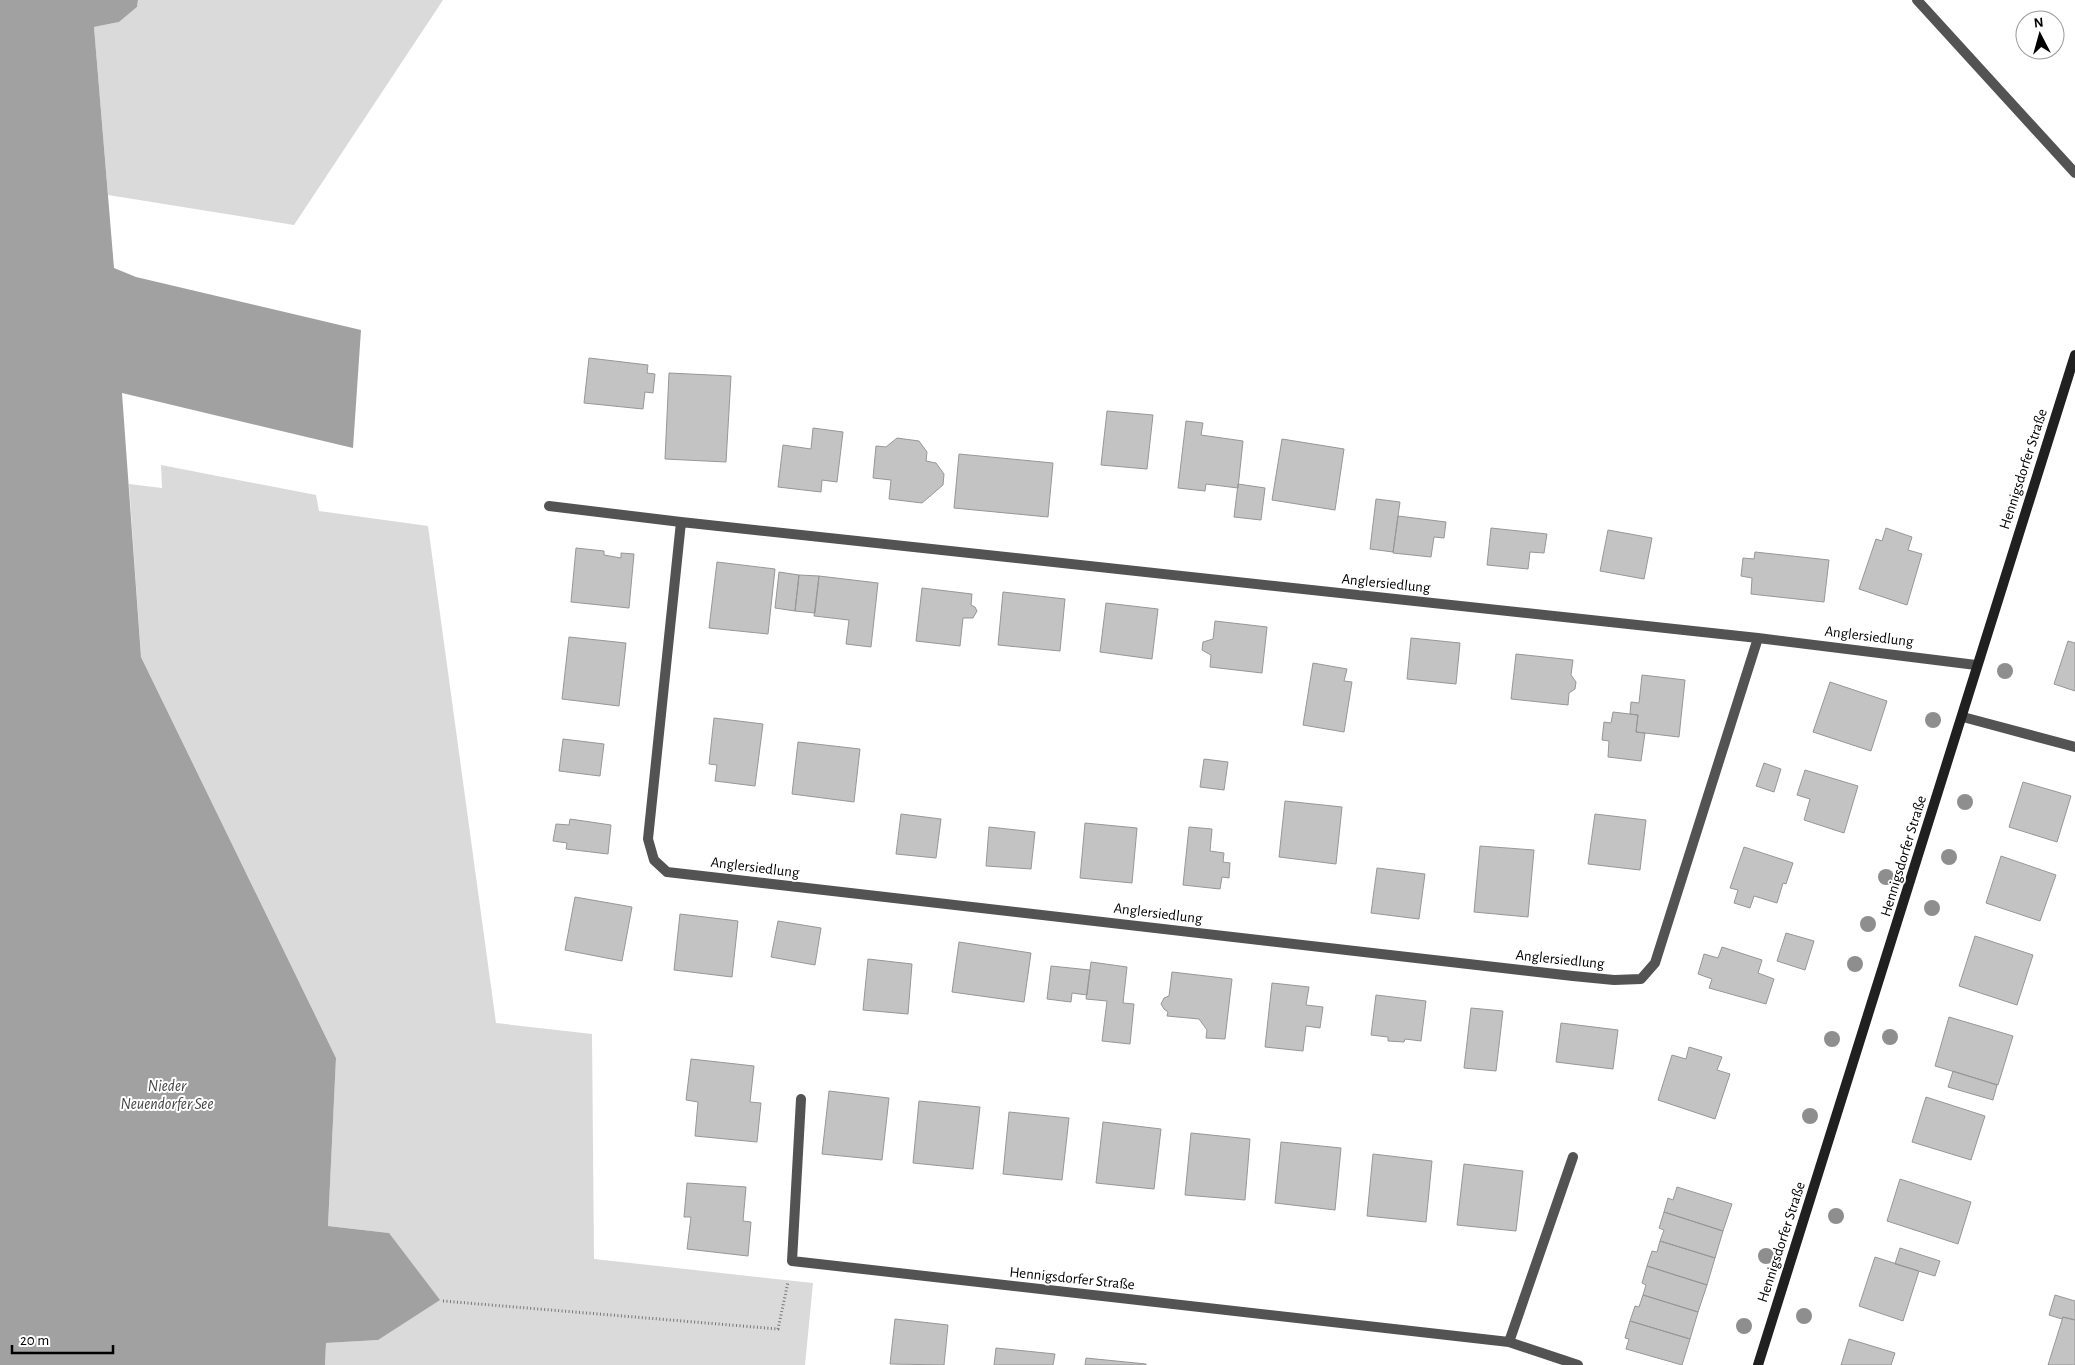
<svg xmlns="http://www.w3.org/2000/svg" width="2075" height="1365" viewBox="0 0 2075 1365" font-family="'Alegreya Sans',sans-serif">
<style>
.green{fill:#dadada}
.water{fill:#a1a1a1}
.building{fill:#c3c3c3;stroke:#979797}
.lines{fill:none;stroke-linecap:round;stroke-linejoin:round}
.path{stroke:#757575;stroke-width:3;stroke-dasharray:1 2.5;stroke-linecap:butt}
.service{stroke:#535353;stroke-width:10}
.minor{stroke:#535353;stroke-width:10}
.secondary{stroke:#202020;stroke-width:10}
.tree{fill:#8e8e8e}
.labels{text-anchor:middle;stroke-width:4;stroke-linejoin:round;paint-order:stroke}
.street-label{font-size:15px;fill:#000;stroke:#fff}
.water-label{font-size:16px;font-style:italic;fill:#424242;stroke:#fff}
</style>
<rect width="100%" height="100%" fill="#fff"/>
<path class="green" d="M138,0H443L294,225L108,195L94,27L119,22L137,7Z
M161,465L316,495L319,511L428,526L496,1023L592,1034L594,1259L813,1283L805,1365H325L326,1343L378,1340L389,1233L328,1226L336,1058L141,657L129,484L162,488Z"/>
<path class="water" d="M0,0H138L137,7L119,22L94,27L114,268L136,277L361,330L353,448L122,393L141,657L336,1058L328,1226L389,1233L440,1300L378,1340L326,1343L325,1365H0Z"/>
<path class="building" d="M589,358L648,365L647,373L655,374L653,393L645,392L643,409L584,403Z
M669,373L731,376L726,462L665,459Z
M1107,411L1153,415L1147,469L1101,465Z
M1186,421L1203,423L1201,435L1243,441L1238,488L1206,484L1205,491L1178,488Z
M813,428L843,432L837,482L822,480L821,492L778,487L783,445L811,449Z
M897,438L919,441L927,452L926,461L936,463L944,474L943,485L922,503L889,499L891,480L873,478L876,446L886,447Z
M1282,439L1344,449L1335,510L1272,500Z
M959,454L1053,463L1048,517L954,508Z
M1238,484L1265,488L1261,520L1234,517Z
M1376,499L1400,502L1393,552L1370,549Z
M1398,516L1446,522L1444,538L1434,537L1431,557L1393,553Z
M1491,528L1547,534L1544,553L1530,552L1528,569L1487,565Z
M1886,528L1912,537L1908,550L1922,554L1907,605L1859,589L1876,539L1882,541Z
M1608,530L1652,538L1644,579L1600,571Z
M576,548L604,551V555L621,558V553L634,554L629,608L571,602Z
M1755,552L1829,560L1824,602L1751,594L1752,578L1741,576L1743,558L1754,559Z
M717,562L775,569L768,634L709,628Z
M779,572L799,575L795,611L775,608Z
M799,575L819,576L815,613L795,611Z
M819,576L878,583L871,647L846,644L849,620L814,616Z
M922,588L972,594L971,605L975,607L977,611L973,618H963L960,646L916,641Z
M1003,592L1065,599L1060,651L998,645Z
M1106,603L1158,609L1152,659L1100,652Z
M1215,621L1267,627L1262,673L1210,667L1211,655L1202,650L1203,642L1213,639Z
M569,637L626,643L619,706L562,699Z
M1411,638L1460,643L1456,684L1407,679Z
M2068,641L2075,643V691L2054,684Z
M1516,654L1573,660L1571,675L1576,682L1575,689L1569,693L1568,705L1511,699Z
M1313,663L1347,669L1344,681L1352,682L1344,732L1303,725Z
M1642,675L1685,680L1679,737L1636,732L1638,715L1630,714L1631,702L1639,703Z
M1830,682L1887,701L1871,751L1813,732Z
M1613,712L1638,715L1636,732L1645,733L1641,761L1608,757L1609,741L1602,740L1604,722L1611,723Z
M714,718L763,724L755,786L715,781L717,765L709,764Z
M563,739L604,744L600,776L559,771Z
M798,742L860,749L854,802L792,794Z
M1204,759L1228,762L1224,790L1200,787Z
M1764,763L1781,769L1774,792L1756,786Z
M1805,770L1858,786L1844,833L1804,820L1810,799L1797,795Z
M2023,782L2071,796L2057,842L2009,827Z
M1285,801L1342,807L1336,864L1279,857Z
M901,814L941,819L936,858L896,854Z
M1595,814L1646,820L1640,870L1588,864Z
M570,819L611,825L608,854L566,849L567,843L553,841L556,824L569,825Z
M1085,823L1137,828L1132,883L1080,878Z
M989,827L1035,832L1031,869L986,866Z
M1189,827L1212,829L1210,851L1224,853L1223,862L1230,863L1229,878L1222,877L1220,889L1183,885Z
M1480,846L1534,850L1528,917L1474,912Z
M1744,847L1793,863L1786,884L1783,883L1777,903L1754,896L1750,908L1734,903L1738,890L1730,888Z
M2001,856L2056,875L2040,921L1986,903Z
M1377,868L1425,874L1419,919L1371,913Z
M575,897L632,907L622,961L565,950Z
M680,914L738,921L732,977L674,970Z
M778,921L821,928L815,965L771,957Z
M1786,933L1814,941L1805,970L1777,961Z
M1975,936L2033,955L2017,1005L1959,986Z
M959,942L1031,953L1024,1002L952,992Z
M1722,947L1762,960L1758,973L1774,979L1766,1004L1709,988L1712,979L1698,974L1704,954L1718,958Z
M868,959L912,964L908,1014L863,1010Z
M1091,962L1127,967L1123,1003L1134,1004L1130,1044L1102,1041L1107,1001L1086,999Z
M1051,966L1090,970L1087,995L1072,993L1071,1002L1047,999Z
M1172,972L1232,979L1225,1039L1206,1038L1207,1030L1199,1019L1167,1016L1168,1012L1164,1009L1161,1004L1164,998L1169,996Z
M1272,983L1309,987L1306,1005L1323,1007L1320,1028L1306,1026L1303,1051L1265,1047Z
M1376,995L1426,1001L1421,1041L1405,1039L1404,1042L1388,1041V1037L1371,1035Z
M1471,1008L1503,1011L1496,1071L1464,1068Z
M1949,1017L2013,1036L1998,1085L1935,1066Z
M1561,1023L1618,1030L1613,1069L1556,1062Z
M1689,1047L1722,1057L1717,1070L1730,1074L1715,1119L1658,1100L1672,1055L1686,1059Z
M691,1059L754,1066L750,1102L761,1103L757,1142L695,1136L698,1102L686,1100Z
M1953,1071L1997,1085L1993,1100L1948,1087Z
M829,1091L889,1098L882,1160L822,1154Z
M1926,1097L1985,1116L1971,1160L1912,1142Z
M919,1101L980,1107L973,1169L913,1163Z
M1009,1112L1069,1118L1062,1180L1003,1174Z
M1103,1122L1161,1129L1154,1189L1096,1183Z
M1191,1133L1250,1139L1245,1200L1185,1195Z
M1281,1142L1341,1148L1335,1210L1275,1203Z
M1373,1154L1432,1161L1426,1222L1367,1216Z
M1464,1164L1523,1171L1516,1231L1457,1225Z
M1900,1179L1971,1202L1958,1244L1887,1221Z
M687,1183L746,1187L743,1221L751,1222L748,1256L687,1249L691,1217H684Z
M1677,1187L1732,1204L1723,1231L1664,1212L1668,1198L1673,1200Z
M1664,1212L1723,1231L1715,1258L1660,1241L1664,1230L1659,1228Z
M1660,1241L1715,1258L1707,1285L1647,1266L1652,1251L1657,1252Z
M1900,1248L1940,1261L1935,1276L1895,1264Z
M1875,1257L1919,1271L1903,1321L1859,1306Z
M1647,1266L1707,1285L1698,1312L1643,1295L1646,1285L1642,1283Z
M1643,1295L1698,1312L1690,1339L1630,1321L1635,1306L1639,1307Z
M2055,1295L2075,1301V1320L2063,1317L2062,1319L2049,1315Z
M2063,1317L2075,1320V1365H2048Z
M895,1319L948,1325L944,1365L890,1364Z
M1630,1321L1690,1339L1682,1365L1626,1349L1629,1339L1625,1338Z
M1849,1339L1895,1353L1891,1365H1841Z
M996,1348L1055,1354L1053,1365H994Z
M1086,1358L1146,1364V1365H1085Z"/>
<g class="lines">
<path class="path" d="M443,1301L778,1329L788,1282"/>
<path class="service" d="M1917,0L2075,173"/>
<path class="minor" d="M549,506L681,522L1758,638L1976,665
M681,522L648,839L654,860L667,872L1573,976L1614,980L1641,979L1655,963L1758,638
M1963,717L2075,747
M801,1099L792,1261L1509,1342L1578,1365
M1509,1342L1573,1157"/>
<path class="secondary" d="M1758,1365L2075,355"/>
</g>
<g class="tree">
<circle cx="2005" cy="671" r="8"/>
<circle cx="1933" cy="720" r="8"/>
<circle cx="1965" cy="802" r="8"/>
<circle cx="1949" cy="857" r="8"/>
<circle cx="1886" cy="877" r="8"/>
<circle cx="1932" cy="908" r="8"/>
<circle cx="1868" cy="924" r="8"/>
<circle cx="1855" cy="964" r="8"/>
<circle cx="1890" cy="1037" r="8"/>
<circle cx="1832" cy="1039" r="8"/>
<circle cx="1810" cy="1116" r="8"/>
<circle cx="1836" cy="1216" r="8"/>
<circle cx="1766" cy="1256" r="8"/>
<circle cx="1804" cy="1316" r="8"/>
<circle cx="1744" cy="1326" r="8"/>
</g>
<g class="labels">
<g class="street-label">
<text transform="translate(2023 469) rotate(-72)" y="5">Hennigsdorfer Straße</text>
<text transform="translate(1386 583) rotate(6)" y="5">Anglersiedlung</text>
<text transform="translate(1869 636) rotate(7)" y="5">Anglersiedlung</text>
<text transform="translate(1903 856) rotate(-73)" y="5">Hennigsdorfer Straße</text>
<text transform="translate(755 867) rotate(7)" y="5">Anglersiedlung</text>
<text transform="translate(1158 913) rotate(7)" y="5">Anglersiedlung</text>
<text transform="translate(1560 959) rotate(6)" y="5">Anglersiedlung</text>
<text transform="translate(1781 1242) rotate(-72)" y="5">Hennigsdorfer Straße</text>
<text transform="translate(1072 1278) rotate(6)" y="5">Hennigsdorfer Straße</text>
</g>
<g class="water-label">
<text x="167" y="1091">Nieder<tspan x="167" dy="18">Neuendorfer See</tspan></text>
</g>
</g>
<g transform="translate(2040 35) rotate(354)"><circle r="24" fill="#ffffff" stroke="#999999"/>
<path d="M0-4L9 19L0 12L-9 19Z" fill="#000000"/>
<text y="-8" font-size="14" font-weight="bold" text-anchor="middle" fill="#000000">N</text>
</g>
<path d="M12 1345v8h101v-8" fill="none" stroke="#000000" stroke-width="2.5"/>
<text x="20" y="1345" font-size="15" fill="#000000" stroke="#ffffff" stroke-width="4" paint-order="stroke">20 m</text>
</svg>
